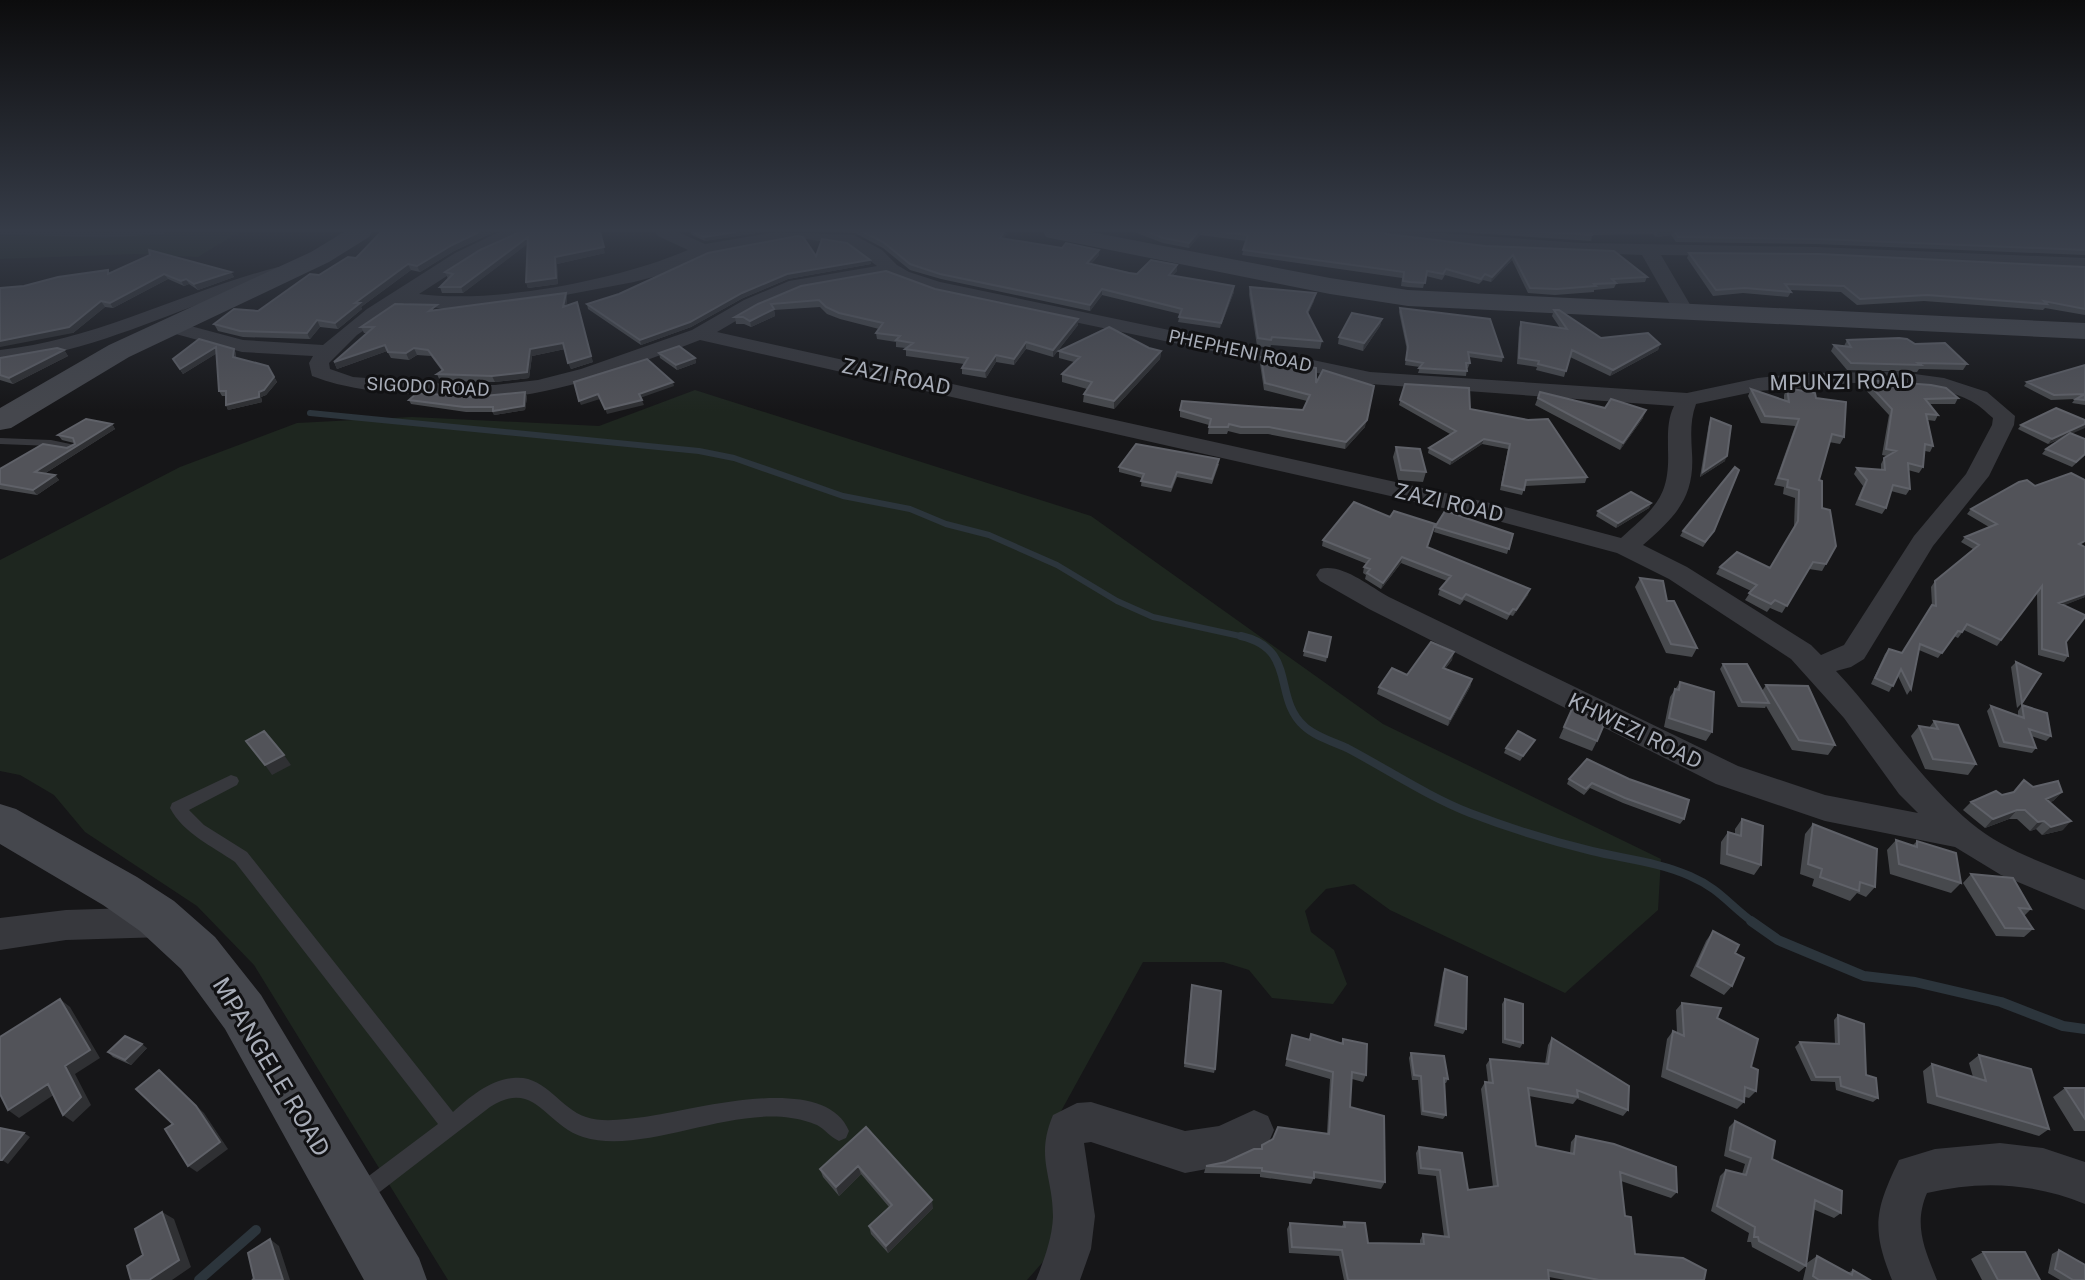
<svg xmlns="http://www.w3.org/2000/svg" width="2085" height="1280" viewBox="0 0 2085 1280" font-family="'Public Sans',sans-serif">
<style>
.green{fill:#1e261f}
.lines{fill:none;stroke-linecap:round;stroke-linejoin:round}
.stream-far3{stroke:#2c353c;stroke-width:5}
.stream-far2{stroke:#2c353c;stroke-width:6}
.stream-far1{stroke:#2c353c;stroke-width:8}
.stream{stroke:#2c353c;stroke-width:10}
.lane{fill:#37383d;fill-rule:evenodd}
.street{fill:#37383d;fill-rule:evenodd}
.secondary{fill:#45474d;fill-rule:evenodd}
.wall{fill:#47494d}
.shaded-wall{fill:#2f3033}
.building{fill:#525359;stroke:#5f6168;stroke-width:2}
.labels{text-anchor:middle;stroke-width:6;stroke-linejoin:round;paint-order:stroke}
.far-street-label{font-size:18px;fill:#a8adb8;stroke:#111113}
.street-label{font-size:21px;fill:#a8adb8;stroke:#111113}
.near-street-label{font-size:24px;fill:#a8adb8;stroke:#111113}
</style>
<rect width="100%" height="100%" fill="#161618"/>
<path class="green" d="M0,232H239L198,257L135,254L0,259Z
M695,390L1091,516L1383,724L1661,859L1658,910L1565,993L1390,910L1354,884L1326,889L1305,911L1311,932L1334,950L1347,984L1333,1004L1272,998L1249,970L1223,962H1143L1054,1124L1064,1213L1049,1255L1027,1280H448L254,965L197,906L85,832L54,795L20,775L0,771V560L180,467L297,423L412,417L599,426Z"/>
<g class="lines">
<path class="stream-far3" d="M0,232L105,235L162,232"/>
<path class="stream-far2" d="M310,413L699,451L734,458L843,496L910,509L946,524L989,535L1057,565L1117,601L1153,617L1249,638"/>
<path class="stream-far1" d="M1241,636C1298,649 1272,697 1304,726C1314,736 1334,742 1347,748C1387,769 1427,796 1470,813C1509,828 1551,841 1592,851C1625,859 1659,862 1690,876C1720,889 1729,905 1754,923"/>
<path class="stream" d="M1751,921L1778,940L1864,976L1915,982L2001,1002L2063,1026L2085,1029
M199,1280L256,1230"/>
<path class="lane" d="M0,438L51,440L75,445L77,447L71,450L51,446L0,444Z
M231,775L237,777L239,781L237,785L189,810L204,825L247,852L453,1112C470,1097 490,1080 513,1078C545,1074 559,1108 586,1117C603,1123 626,1119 644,1117C691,1111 824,1070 849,1131L846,1138L839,1141C830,1137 826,1130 817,1125C810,1122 799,1119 791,1118C726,1108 642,1155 583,1137C545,1125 535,1078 490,1107L368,1201L361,1205L354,1201L350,1194L354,1187L438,1124L235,862C212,846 184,834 170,808L172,803Z"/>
<path class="street" d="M499,232H524L521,236L481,254L419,294C495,304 618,280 688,250L658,236L655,232H678L705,244L776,232L854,235L882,250L897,265L909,272L940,282L1370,372L1687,393L1758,378L1804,373L1900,372L1944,378L1987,392L2015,416L2014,425L1989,476L1933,546L1864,659L1851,667L1836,671C1883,721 1918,778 1971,823C2003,850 2047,864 2085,880V910L2001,875L1955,847L1825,821L1716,784L1369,609L1320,581L1316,575L1320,569C1342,563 1369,586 1389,597L1738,766L1825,795L1918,813L1899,794L1844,718L1791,659L1669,579L1617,553L1483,517L700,340C634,365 567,393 496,398C468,401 439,397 411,394C373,391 347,389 312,376L309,363L313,356L242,352L161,330L158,326L161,322L168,320L243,340L323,345L367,309L455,253ZM798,238L849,245L877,266L789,281L744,300L692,330L581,369L538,380L495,385H460L353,377L330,369L329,363L357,335L404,303L445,309L518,304L634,282L664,274L708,255ZM887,275L936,293L1370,384L1674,406C1667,420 1668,435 1668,450C1670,498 1654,508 1621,538L1486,502L717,332L758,308L801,290ZM1853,383C1891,384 1936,383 1971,401C1979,405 1986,412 1993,418L1992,425L1966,474L1914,536L1844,645L1821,655L1811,645L1687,567L1643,545C1675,517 1695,498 1692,453C1691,436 1690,420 1696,404L1758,391Z
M1377,232H1424L1582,243L1816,247L2085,258V270L1816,257L1661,255L1695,313L1685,319L1675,313L1642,255L1484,249L1386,237Z
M278,267L287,273L285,277C259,285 233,292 207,301C138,327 73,355 0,362V350C97,340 184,291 278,267Z
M164,907L176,911L182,922L176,933L164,937L66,940L0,950V918L66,910Z
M1091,1102L1185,1131L1219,1126L1254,1110L1268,1116L1274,1130L1268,1144L1237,1160L1223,1166L1185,1173L1091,1142L1084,1143L1095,1216L1091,1249L1080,1280H1036C1044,1260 1052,1239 1053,1217C1053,1175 1035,1158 1053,1115L1077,1103Z
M2000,1143L2043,1148L2085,1162V1204C2034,1183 1981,1180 1927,1193C1913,1225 1925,1250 1937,1280H1892C1871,1228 1875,1210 1899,1160L1935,1149Z"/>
<path class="secondary" d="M344,232H372L369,237L329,262L129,357L11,428L0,430V408L109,345L311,252Z
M1043,232H1091L1330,278L1408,290L2085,323V339L1408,306L1330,294L1055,239L1046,237Z
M0,804L16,809L137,877L174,901L215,937L261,995L419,1258L427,1280H364L225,1029L181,969L140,931L103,905L0,844Z"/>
</g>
<path class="wall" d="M381,232H494L454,251L420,272L411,270L361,307L362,309L338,329L320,327L310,339L243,337L218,331L214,324L258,311L319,275L356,258Z
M521,232L605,253L557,264L558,284L528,288L526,282L527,244L463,293H442L440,287L448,279L445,272Z
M691,232H762L705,241L692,235Z
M834,232H1008L1003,239L1062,248L1099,250V255L1091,264L1137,274L1177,271L1173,275L1234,292L1220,328L1178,322L1180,314L1102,295L1090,311L941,279L910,270L883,248L855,233Z
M1134,232H1382L1387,234L1647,277L1645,282L1616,284L1614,288L1594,290V292L1555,295L1528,293L1512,260L1491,282L1483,280L1479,284L1445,275L1442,280L1426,276L1423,288L1408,287L1401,286L1402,278L1242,255L1246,241L1200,235L1189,248L1163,243Z
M1459,232H2085V255L1816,244L1676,242L1671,235L1656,237L1653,234L1592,235L1591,241Z
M1689,253L2085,267V315L2045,308L2043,310L1924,301L1857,305L1841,292L1790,290L1791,292L1788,297L1743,293L1713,296L1687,258Z
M816,256L870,260L871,264L788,279L743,298L691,327L641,345L588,309L587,304Z
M231,272L234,277L198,290L189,284L184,286L168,279L113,308L105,307L73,333L24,286L110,273Z
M1250,287L1314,301L1308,314L1322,341L1320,349L1271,345L1270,348L1257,346L1249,294Z
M935,289L1078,325L1053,357L1026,349L1014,365L996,362L986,378L962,374V368L964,364L906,356V348L896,347V342L877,339L876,333L879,329L840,319L827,314L820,307L774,310L775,316L751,327L744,324H736L735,317L758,304Z
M566,293L567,299L566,306L593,362L571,369L565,349L532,356L529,378L495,382L440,381L437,374L442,371L431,356L417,355L409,360L391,358L387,351L337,369L334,362L367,333H364L361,327L438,310Z
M1400,308L1503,357L1502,362L1469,357L1470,363L1468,368H1467L1466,376L1418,373L1420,367L1405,365L1407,350L1399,312Z
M1554,310L1601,338L1660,344L1658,350L1610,376L1570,357L1564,377L1536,370L1537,367L1517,364L1519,328L1521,322L1560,328L1552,316Z
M1382,319L1380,326L1363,351L1338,344L1339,337Z
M199,339L236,353V358L268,366L277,382L266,395L261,397L262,402L228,410L226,405V396H222L219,391L217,353L183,374L173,359Z
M1847,340L1915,344L1967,364L1963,370L1919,369L1917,372L1847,370L1831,351L1834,345L1844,346Z
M1149,348L1161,351L1160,359L1114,409L1083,402L1084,394L1087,389L1062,382V374L1074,362L1059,358V351Z
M64,350L68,356L13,384L0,380V358Z
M659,353L695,358L696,363L677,370L660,358Z
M1261,357L1316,383L1365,427L1345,449L1268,434H1240L1228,431L1227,434H1208L1209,425L1180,417V410H1303L1307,401L1264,390L1260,364Z
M2085,365V405L2072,403L2075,399L2051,400L2024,386L2027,382Z
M1865,380L1958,398L1955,404H1930L1938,415L1935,421L1928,420L1933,446L1930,452L1925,451L1923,467L1919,473L1908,470L1910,489L1906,495L1891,491L1886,508L1882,514L1855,505L1863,486L1854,474L1857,468L1881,470V464L1884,458L1887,456L1882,455L1889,415L1862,386Z
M1405,384L1470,409L1587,477L1585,483L1525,486L1522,495L1500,490L1508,449L1482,444L1450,465L1428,453L1429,448L1450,434L1399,405Z
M1787,388L1816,398L1844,437L1840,444L1829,442L1819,480L1826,564L1822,571L1809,569L1782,613L1770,608L1767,612L1745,600L1751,591L1716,574L1720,567L1770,568L1794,528L1795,498L1783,494L1784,487L1774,485L1795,426L1761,423L1748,396L1751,389L1784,400V395Z
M525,392L527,397L525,410L494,415L493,412H466L411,404L409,400L473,397Z
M1540,392L1643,418L1620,450L1535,405Z
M1711,418L1725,461L1700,477L1709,423Z
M112,424L115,429L44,474L55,475L59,480L37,495L0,489V469L75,444L74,443L62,440L58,435Z
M2021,425L2071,434L2085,455L2072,467L2042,454L2046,449L2065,437L2048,444L2018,429Z
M1396,447L1426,472L1423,482L1398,480L1393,457Z
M1219,464L1212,484L1177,477L1171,492L1141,486L1142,478L1119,472V467Z
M1651,503L1649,508L1616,528L1596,516L1598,511Z
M1971,509L2085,547V597L2064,605L2066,642L2068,656L2064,662L2038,655L2037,592L1997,646L1964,630L1958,638L1954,636L1938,658L1919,650L1911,689L1907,695L1898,676L1889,692L1871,684L1885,654L1889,649L1902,653L1932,605L1931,587L1935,581L1973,549L1961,542L1965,537L1989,527L1967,514Z
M1435,527L1513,534L1507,554L1434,532Z
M1683,531H1714L1703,547L1680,536Z
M1323,540L1427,547L1528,595L1513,616L1510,615L1507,620L1464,600L1460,605L1438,595L1440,589L1447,581L1401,563L1381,589L1365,579L1366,575L1363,573L1364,567L1367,564L1322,546Z
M1640,578L1667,601L1697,648L1692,657L1666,653L1635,587Z
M1309,632L1331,637L1326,662L1303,656Z
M1452,660L1445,669L1472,679L1470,687L1448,726L1377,694L1379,687Z
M2016,662L2022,703L2017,708L2011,667Z
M1723,664L1762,691L1766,685L1835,745L1828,755L1792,750L1766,706L1765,708L1738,707L1720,669Z
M1680,682L1712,732L1706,741L1664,727L1670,697Z
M2022,705L2051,736L2046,741L2031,736L2036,748L2032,753L1999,747L1987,711L1991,706L2018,716V711Z
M1572,709L1597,741L1592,751L1559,738Z
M1934,721L1976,764L1968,775L1925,769L1911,736L1919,726L1929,728Z
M1535,740L1520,761L1504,753L1506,748Z
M1587,759L1684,819L1680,824L1623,803L1590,788L1584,795L1567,784L1569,779Z
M2024,780L2033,787L2062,792L2053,801L2050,802L2063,830L2042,835L2036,829L2030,831L2017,819H2009L1985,828L1963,810L1971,802L2012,793Z
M1742,819L1761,865L1754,875L1720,864L1721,842L1728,832L1735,834V829Z
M1813,824L1875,887L1866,897L1857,893L1850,901L1812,886L1814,879L1800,874L1805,834Z
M1896,840L1913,845L1917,841L1961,883L1951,893L1890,874L1887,850Z
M1971,874L2031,909L2024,916L2033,929L2024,937L1996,936L1963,883Z
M1713,931L1735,953L1732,986L1724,995L1690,976L1706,941Z
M1445,969L1466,1029L1463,1034L1434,1026L1443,973Z
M1191,989L1215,1069L1214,1073L1184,1067Z
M1505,999L1523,1043L1520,1048L1502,1043V1004Z
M1682,1003L1717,1018L1751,1067L1756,1091L1749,1098L1745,1097L1744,1102L1737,1109L1661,1077L1667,1039L1673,1031L1677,1033L1676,1010Z
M1838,1015L1878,1098L1873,1102L1836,1090L1835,1082L1811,1081L1795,1047L1800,1042L1835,1044L1834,1020Z
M1311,1034L1341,1043L1343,1039L1366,1075L1363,1082L1352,1079L1350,1107L1385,1182L1381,1189L1314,1178L1311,1184L1260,1177V1174L1204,1173L1206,1166L1226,1162L1260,1149L1262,1145L1327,1133L1330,1079L1285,1066L1292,1035L1309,1040Z
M1552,1038L1628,1110L1623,1116L1577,1099L1573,1104L1529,1096L1536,1146L1570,1153L1571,1142L1576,1136L1677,1192L1671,1198L1621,1181L1625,1216L1635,1254L1704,1280H1565L1549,1277V1280H1344L1339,1256L1289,1253L1287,1229L1290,1223L1342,1226L1344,1222L1368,1243L1420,1244V1240L1423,1234L1444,1236L1436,1176L1418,1174L1416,1153L1419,1147L1468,1190L1493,1187L1481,1089L1485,1082H1488L1486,1065L1490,1059L1545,1064L1548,1045Z
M147,1048L131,1065L113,1057L108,1052Z
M1411,1053L1448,1079L1446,1083H1444L1446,1115L1443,1119L1421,1115L1418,1080H1412L1409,1058Z
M1979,1055L2049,1129L2039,1136L1927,1103L1923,1071L1932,1064L1973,1077L1969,1063Z
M2065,1088H2085V1131H2074L2053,1097Z
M1735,1121L1772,1159L1841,1213L1834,1218L1813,1209L1806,1266L1799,1272L1752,1247L1751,1242H1747L1749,1233L1711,1211L1720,1176L1726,1170L1742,1174L1745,1164L1724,1156L1729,1127Z
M866,1127L933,1208L888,1253L871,1234L869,1226L889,1207L861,1174L839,1196L823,1177L820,1169Z
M2059,1250L2085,1280H2060L2048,1273L2052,1254Z
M1983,1252L2040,1280H1982L1971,1259Z
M1817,1256L1848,1273L1853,1270L1870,1280H1803L1807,1263Z"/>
<path class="shaded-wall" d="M479,232H494L454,251L420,272L417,266L452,245Z
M600,232L605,253L557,264L558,284L528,288L526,282L555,257Z
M736,232H762L705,241L704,237Z
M1004,232H1008L1000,243V238Z
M1198,232H1200V235L1189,248V243Z
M1658,232H1673L1671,235L1656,237Z
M528,237L529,243L463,293L461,287Z
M1099,250V255L1086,269L1087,263Z
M1513,255L1512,260L1491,282L1492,277Z
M870,260L871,264L788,279L743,298L691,327L641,345L640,340L742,293L787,274Z
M408,264L411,270L361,307L362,309L338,329L335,323L355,303Z
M1177,265V271L1169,280V275Z
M231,272L234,277L198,290L194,284Z
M164,274L168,279L113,308L110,303Z
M186,279L189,284L184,286L181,281Z
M1234,286V292L1220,328L1221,323Z
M1102,289V295L1090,311V305Z
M566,293L567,299L565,313L563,307Z
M1316,293L1314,301L1305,319L1307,312Z
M101,301L105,307L73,333L0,347V341Z
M577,302L593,362L571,369L568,363Z
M774,309L775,316L751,327L750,321Z
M1078,319V325L1053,357V350Z
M1382,319L1380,326L1363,351L1364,343Z
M317,320L320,327L310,339L307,333Z
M1026,342V349L1014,365V359Z
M563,343L565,349L532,356L529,378L495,382L492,376L530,349Z
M1660,344L1658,350L1610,376L1613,370Z
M385,345L387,351L337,369L334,362Z
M216,347L219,352L183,374L180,369Z
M414,348L417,355L409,360L406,353Z
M234,349L236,353L235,362L233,357Z
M64,350L68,356L13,384L9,378Z
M1161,351L1160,359L1114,409V401Z
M996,355V362L986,378L985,371Z
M695,358L696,363L677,370L676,365Z
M274,377L277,382L266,395L261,397L262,402L228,410L226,405Z
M673,382L674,386L640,398L639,394Z
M525,392L527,397L525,410L494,415L493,411Z
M598,394L600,399L581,405L579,401Z
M642,400L644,405L607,414L605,409Z
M1646,410L1643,418L1620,450L1623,443Z
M1367,420L1365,427L1345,449L1346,442Z
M112,424L115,429L39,477L35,472Z
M2085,424V428L2048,444L2052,439Z
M1484,439L1482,444L1450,465L1452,460Z
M1727,456L1725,461L1700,477L1703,472Z
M55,475L59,480L37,495L33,490Z
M1651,503L1649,508L1616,528L1618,523Z
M1402,557L1401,563L1381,589L1383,583Z
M1530,589L1528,595L1513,616L1516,610Z
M2085,594V597L2055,609L2059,603Z
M1454,652L1452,660L1440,675L1443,668Z
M1472,679L1470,687L1448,726L1450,719Z
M284,755L291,765L272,775L265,765Z
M2062,792L2053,801L2038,807L2046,799Z
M2017,810L2009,819L1985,828L1993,819Z
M2044,821L2036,829L2030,831L2038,822Z
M2071,821L2063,830L2042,835L2051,827Z
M60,999L70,1007L100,1058L75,1074L91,1105L73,1122L63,1115L65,1066Z
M142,1044L147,1048L131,1065L125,1060Z
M159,1070L204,1113L228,1149L197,1172L188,1166Z
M48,1084L58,1092L19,1118L8,1110Z
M24,1133L30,1137L8,1164L2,1160Z
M858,1166L861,1174L839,1196L836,1187Z
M932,1200L933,1208L888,1253L886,1246Z
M162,1212L174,1219L191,1267L172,1280H149Z
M270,1239L279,1246L290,1280H283Z"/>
<path class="building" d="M381,232H479L452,245L417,266L408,264L355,303H360L335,323L317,320L307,333L240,331L214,324L234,309L258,311L310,274L319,275L348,257L356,258Z
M520,232H600L604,247L555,257L556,278L526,282L528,237L461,287H440L453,274L445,272L480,250Z
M692,232H736L704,237Z
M863,232H1004L1000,238L1062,248L1066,243L1099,250L1087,263L1129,273L1137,274L1151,260L1177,265L1169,275L1234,286L1221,323L1179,317L1182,309L1102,289L1090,305L940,274L910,264L883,242Z
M1148,232H1198L1189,243L1163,238Z
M1220,232H1382L1387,234L1485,246L1614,251L1647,277L1612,279L1616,283L1594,284L1596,286L1557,289L1530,288L1513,255L1492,277L1485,274L1481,279L1446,269L1443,274L1427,271L1425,283L1410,282L1403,281L1404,272L1243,250L1248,235Z
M1541,232H1588L1593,235Z
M1675,232H2085V250L1819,239L1678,237Z
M797,236L803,237L816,256L822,239L847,243L870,260L787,274L742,293L690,322L640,340L587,304L619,294L708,253Z
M149,250L231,272L194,284L186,279L181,281L164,274L110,303L101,301L69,327L0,341V288L24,286L58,277L108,270V274L150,255Z
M1689,253L1819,254L2085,267V309L2044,301L2047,304L1927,295L1860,299L1844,286L1785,284L1791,292L1745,288L1716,290Z
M886,271L935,289L1078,319L1053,350L1026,342L1014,359L996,355L985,371L962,368L968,358L905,349L913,343L896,340L900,336L876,333L883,323L839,313L826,307L819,300L771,304L774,309L750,321L743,317H735L758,304L801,286Z
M1250,287L1316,293L1307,312L1322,341L1272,337L1271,340L1258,338Z
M566,293L563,307L577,302L591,356L568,363L563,343L530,349L527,372L492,376L437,374L443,370L428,350L414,348L406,353L388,352L385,345L334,362L374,327H361L395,304L437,305L429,311Z
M1400,308L1490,319L1503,357L1468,352L1470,363H1466L1467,371L1419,368L1423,363L1406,360L1408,346Z
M1554,310H1559L1601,338L1648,333L1660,344L1613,370L1572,350L1566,371L1538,364L1539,361L1519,358L1521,322L1567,329Z
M1352,313L1382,319L1364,343L1339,337Z
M1109,327L1149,348L1161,351L1114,401L1084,394L1092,382L1062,374L1080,357L1059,351Z
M1899,338L1907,339L1915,344L1945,343L1967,364L1918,363L1921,365L1851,363L1834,345L1851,347L1847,340Z
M199,339L234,349L233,357L268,366L274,377L264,390L259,392V397L226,405V391H219L216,347L180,369L173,359Z
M679,346L695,358L676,365L659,353Z
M57,348L64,350L9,378L0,375V358Z
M1261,357L1316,368V383L1323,370L1374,386L1367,420L1346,442L1269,427H1241L1229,424L1228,427H1209L1211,419L1180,410L1182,401L1303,410L1310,395L1265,383Z
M647,359L673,382L639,394L642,400L605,409L598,394L579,401L574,382Z
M2085,365V394L2054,395L2027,382Z
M1865,380L1931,385L1946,388L1958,398L1925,399L1938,415L1926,414L1933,446L1925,444L1923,467L1908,463L1910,489L1893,485L1886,508L1859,499L1867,480L1857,468L1885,470L1884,458L1896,451L1886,449L1892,409Z
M1405,384L1469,388L1470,409L1528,420L1548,419L1587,477L1526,480L1524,490L1502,485L1510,444L1484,439L1452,460L1429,448L1456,431L1400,400Z
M1787,388L1815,393L1816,398L1846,402L1844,437L1832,434L1819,480L1822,481V508L1830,510L1836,546L1826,564L1813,562L1787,606L1775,600L1771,604L1752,595L1749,593L1757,585L1720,567L1737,552L1770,568L1798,521L1799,490L1787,487L1788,480L1778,478L1799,419L1765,416L1751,389L1789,402Z
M525,392L524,406L493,411V407H464L409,400L417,393L473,397Z
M1540,392L1605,408L1611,399L1646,410L1623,443L1538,398Z
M2085,394V400L2076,399Z
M2056,408L2085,420V424L2052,439L2021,425Z
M1711,418L1731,426L1727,456L1703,472Z
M86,419L112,424L35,472L55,475L33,490L0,484V469L43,444L67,448L75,444L73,438L58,435Z
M2070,433L2085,439V454L2076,462L2046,449Z
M1136,444L1219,459L1212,479L1177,472L1171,487L1141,481L1144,474L1119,467Z
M1396,447L1420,449L1426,472L1401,470Z
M1735,467L1739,470L1714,531L1705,542L1683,531Z
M2071,473L2085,480V541L2079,544L2085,547V594L2059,603L2085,615V617L2066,642L2068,656L2042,649V586L2001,640L1967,624L1962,632L1958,631L1942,653L1920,644L1911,689L1901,669L1893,686L1875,678L1889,649L1902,653L1932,605L1936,606L1935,581L1979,545L1965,537L1997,524L1971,509L2019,482L2027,480L2035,486Z
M1631,492L1651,503L1618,523L1598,511Z
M1354,502L1390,517L1394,511L1435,524L1427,547L1530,589L1516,610L1513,609L1509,614L1466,594L1462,599L1440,589L1451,576L1402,557L1383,583L1367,573L1370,569L1364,567L1370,559L1323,540Z
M1445,511L1513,534L1509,549L1435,527Z
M1640,578L1663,581L1667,601H1674L1697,648L1671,644Z
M1309,632L1331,637L1327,657L1304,651Z
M1431,642L1454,652L1443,668L1472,679L1450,719L1379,687L1392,668L1407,675Z
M2016,662L2041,674L2022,703Z
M1723,664H1747L1769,703L1742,702Z
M1680,682L1714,692L1712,732L1669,718L1675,689L1679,690Z
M1766,685L1808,686L1835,745L1799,740Z
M2022,705L2047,713L2051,736L2029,729L2036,748L2004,742L1991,706L2024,718Z
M1572,709L1605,722L1597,741L1564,727Z
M1934,721L1958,725L1976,764L1933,759L1919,726L1938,729Z
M264,731L284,755L265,765L246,741Z
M1518,731L1535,740L1523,756L1506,748Z
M1587,759L1629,779L1689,800L1684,819L1625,798L1592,783L1586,789L1569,779Z
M2024,780L2033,787L2058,781L2062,792L2046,799L2071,821L2051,827L2044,821L2038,822L2025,810H2017L1993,819L1971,802L1996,791L2002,795L2014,792Z
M1742,819L1763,826L1761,865L1727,854L1728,832L1741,836Z
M1813,824L1877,849L1875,887L1860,882L1859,891L1820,877L1822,869L1808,864Z
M1896,840L1917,847V841L1956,853L1961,883L1899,864Z
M1971,874L2013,878L2031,909L2019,908L2033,929L2005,928Z
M1713,931L1739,945L1735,953L1744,958L1732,986L1697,966Z
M1445,969L1467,977L1466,1029L1437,1022Z
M1192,985L1221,991L1215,1069L1185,1063Z
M60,999L90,1050L65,1066L81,1097L63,1115L48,1084L8,1110L0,1094V1037Z
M1505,999L1523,1004V1043L1505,1039Z
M1682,1003L1721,1008L1717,1018L1758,1039L1751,1067L1758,1070L1756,1091L1745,1087L1744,1102L1667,1069L1673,1031L1684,1036Z
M1838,1015L1864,1024L1866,1075L1876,1078L1878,1098L1841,1086L1840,1077H1816L1800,1042L1839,1044Z
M1311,1034L1343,1044V1039L1367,1044L1366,1075L1352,1072L1350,1107L1384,1116L1385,1182L1314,1172V1178L1262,1171V1168L1206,1166L1226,1162L1254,1149H1262V1145L1273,1139L1278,1127L1329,1134L1333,1072L1287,1059L1292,1035L1310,1040Z
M125,1036L142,1044L125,1060L108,1052Z
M1552,1038L1629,1086L1628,1110L1577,1090L1578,1097L1528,1088L1536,1146L1574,1154L1576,1136L1614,1144L1676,1167L1677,1192L1620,1172L1625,1216L1631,1217L1635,1254L1683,1258L1706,1270L1704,1280H1599L1548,1270L1549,1280H1348L1342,1250L1292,1247L1290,1223L1345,1227L1344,1222L1365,1223L1368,1243L1424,1244L1423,1234L1449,1237L1440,1170L1421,1168L1419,1147L1462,1153L1468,1190L1498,1186L1485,1082L1493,1083L1490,1059L1548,1064Z
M1411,1053L1444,1056L1448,1079L1444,1078L1446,1115L1423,1111L1421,1076L1414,1075Z
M1979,1055L2031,1069L2049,1129L1937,1096L1932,1064L1986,1081Z
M159,1070L196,1106L220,1142L188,1166L165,1129L173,1124L136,1089Z
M2065,1088H2085V1119Z
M1735,1121L1775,1141L1772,1159L1842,1191L1841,1213L1815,1200L1806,1266L1759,1241L1758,1237H1754L1755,1227L1717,1206L1726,1170L1746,1175L1751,1158L1730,1150Z
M866,1127L932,1200L886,1246L869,1226L892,1205L858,1166L836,1187L820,1169Z
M0,1128L24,1133L2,1160H0Z
M162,1212L179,1260L149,1280H131L127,1266L143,1255L135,1229Z
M270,1239L283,1280H252L254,1279L248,1253Z
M2059,1250L2085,1265V1280H2073L2055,1269Z
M1983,1252H2025L2040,1280H1998Z
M1817,1256L1852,1275L1853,1270L1870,1280H1819L1813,1276Z"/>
<linearGradient id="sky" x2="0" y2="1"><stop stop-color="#0c0c0d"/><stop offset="0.56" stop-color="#363c48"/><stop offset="1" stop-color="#363c48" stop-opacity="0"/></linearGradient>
<rect width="2085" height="411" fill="url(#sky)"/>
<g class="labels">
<g class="far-street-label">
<text transform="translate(1240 351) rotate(12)" y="6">PHEPHENI ROAD</text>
<text transform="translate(428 387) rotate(3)" y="6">SIGODO ROAD</text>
</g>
<g class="street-label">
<text transform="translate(896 377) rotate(12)" y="7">ZAZI ROAD</text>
<text transform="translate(1842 382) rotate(-1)" y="7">MPUNZI ROAD</text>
<text transform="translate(1449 503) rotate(13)" y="7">ZAZI ROAD</text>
<text transform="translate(1635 731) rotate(26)" y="7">KHWEZI ROAD</text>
</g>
<g class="near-street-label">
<text transform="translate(271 1067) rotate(59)" y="8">MPANGELE ROAD</text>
</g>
</g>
</svg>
